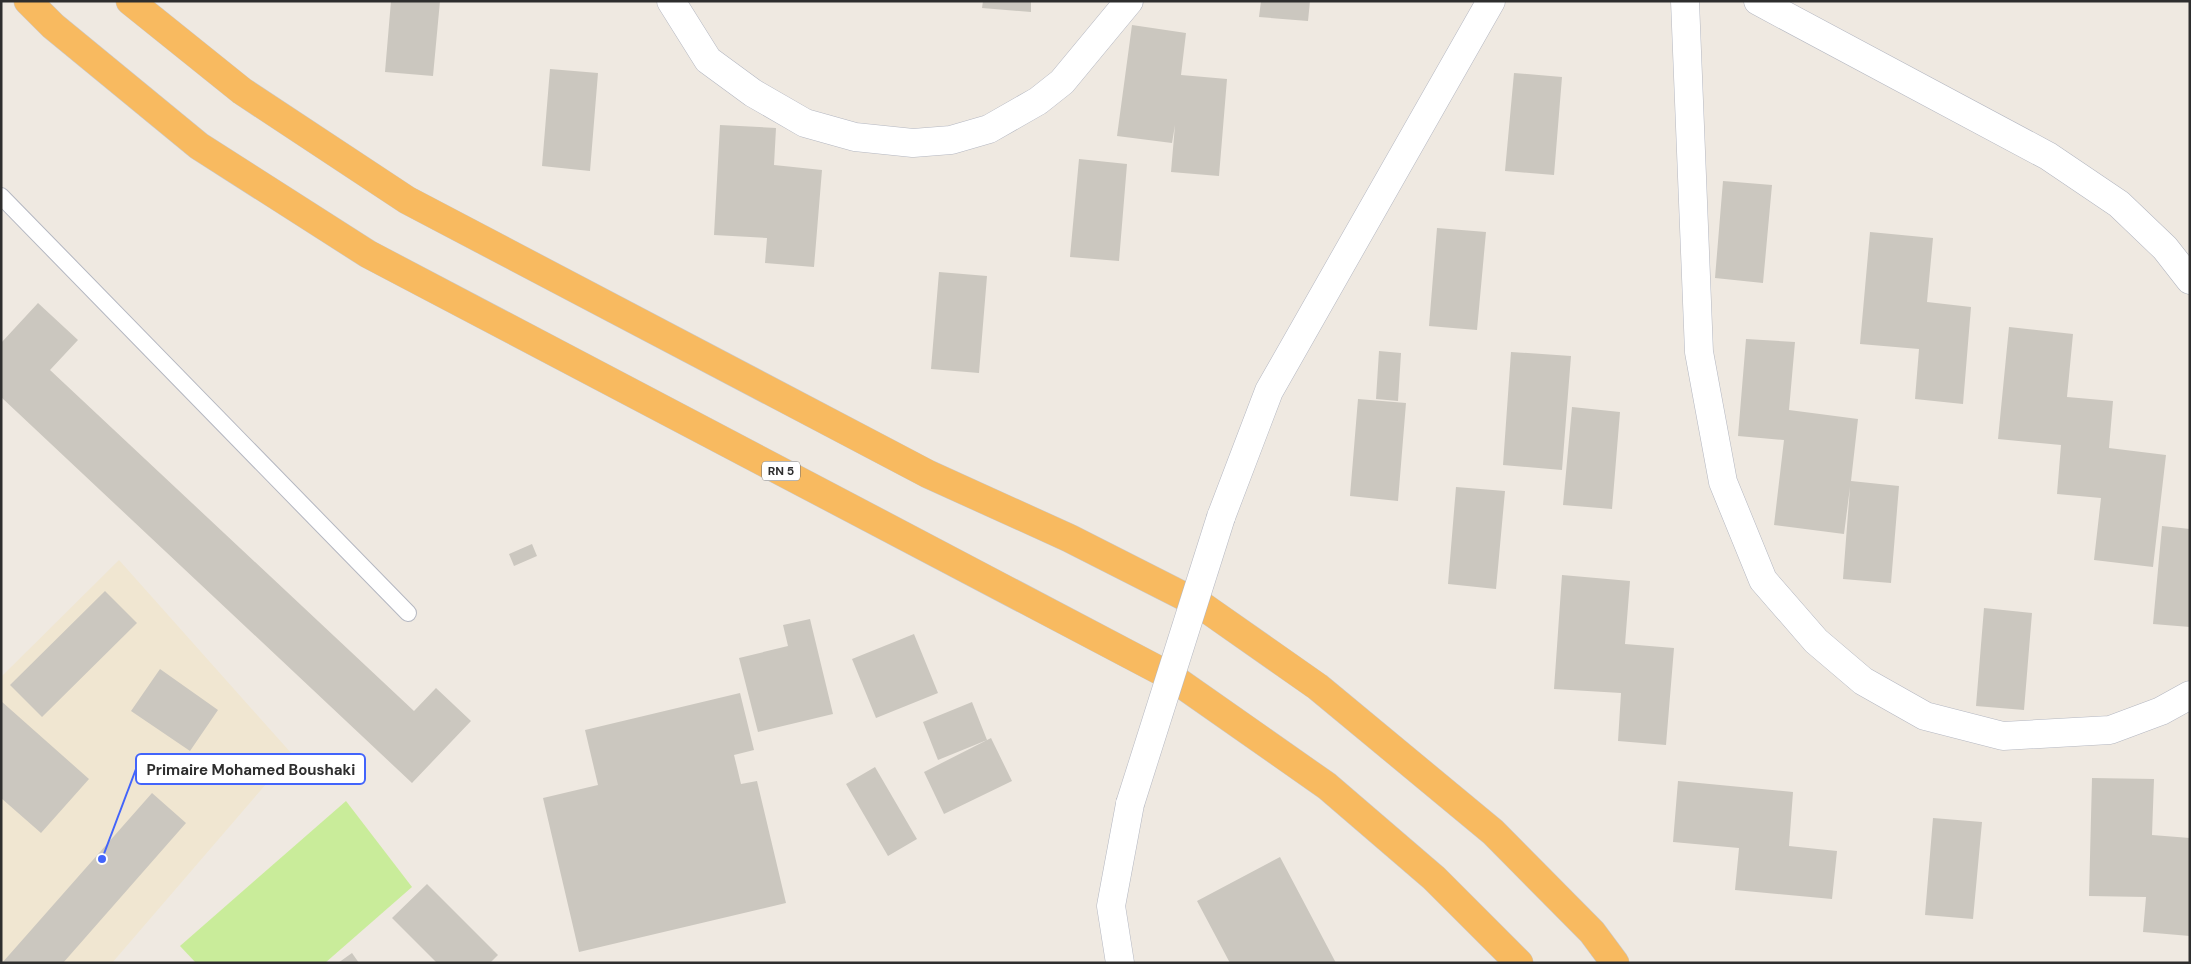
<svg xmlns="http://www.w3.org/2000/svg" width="2191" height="964" viewBox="0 0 2191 964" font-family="'DM Sans',sans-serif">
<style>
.education{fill:#f0e6d1}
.pitch{fill:#c9ec9a}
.building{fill:#cbc7bf}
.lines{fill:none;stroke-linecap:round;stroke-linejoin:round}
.service-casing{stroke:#b4b7c1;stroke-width:18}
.minor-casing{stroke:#b4b7c1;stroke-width:29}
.tertiary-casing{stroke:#b4b7c1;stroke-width:29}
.trunk-casing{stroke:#c9c9c9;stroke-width:29}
.service{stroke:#fff;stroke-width:16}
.minor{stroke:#fff;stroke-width:28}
.tertiary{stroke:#fff;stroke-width:28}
.trunk{stroke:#f8ba60;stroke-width:28}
.tertiary-bridge-casing{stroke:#b4b7c1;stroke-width:29;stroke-linecap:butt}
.tertiary-bridge{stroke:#fff;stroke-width:28}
.labels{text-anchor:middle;stroke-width:4;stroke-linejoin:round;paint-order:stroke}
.shield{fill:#fff;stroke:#6d6d6d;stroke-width:1}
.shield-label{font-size:12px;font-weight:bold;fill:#2e2e2e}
.leader{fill:none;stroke:#4264fb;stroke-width:2}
.callout-dot{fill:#4264fb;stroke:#fff;stroke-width:2}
.callout{fill:#fff;stroke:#4264fb;stroke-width:2}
.callout-label{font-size:15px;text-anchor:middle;font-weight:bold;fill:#2e2e2e}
</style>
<rect width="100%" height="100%" fill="#efe9e1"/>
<path class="education" d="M119,560L292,754L112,963H1V677Z"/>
<path class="pitch" d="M346,801L412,887L325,963H196L180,946Z"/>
<path class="building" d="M391,1H440L433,76L385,72Z
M983,1H1031V12L982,8Z
M1261,1H1310L1308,21L1259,17Z
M1132,25L1186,33L1181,75L1227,79L1219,176L1171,172L1175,125L1172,143L1117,136Z
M550,69L598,73L590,171L542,166Z
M1514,73L1562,77L1554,175L1505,171Z
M720,125L776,128L774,165L822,170L814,267L765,263L767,238L714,235Z
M1079,159L1127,164L1119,261L1070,257Z
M1723,181L1772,185L1763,283L1715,278Z
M1437,228L1486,232L1477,330L1429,326Z
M1870,232L1933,238L1927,302L1971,307L1963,404L1915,399L1919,349L1860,344Z
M939,272L987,276L979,373L931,369Z
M38,303L78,340L50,370L414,711L436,688L471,721L412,783L1,397V343Z
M2009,327L2073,334L2067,397L2113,401L2109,448L2166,455L2153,567L2094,560L2101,498L2057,494L2061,445L1998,439Z
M1746,339L1795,342L1789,410L1858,419L1851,481L1899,486L1891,583L1843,579L1850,487L1844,534L1774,525L1784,440L1738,436Z
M1379,351L1401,353L1398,401L1376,399Z
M1511,352L1571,356L1562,470L1503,465Z
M1358,399L1406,403L1398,501L1350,496Z
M1572,407L1620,412L1612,509L1563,505Z
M1456,487L1505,491L1496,589L1448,584Z
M2162,526L2190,529V627L2153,624Z
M532,544L537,556L514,566L509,554Z
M1562,575L1630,581L1625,644L1674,648L1666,745L1618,741L1621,693L1554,689Z
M105,591L137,623L42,717L10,685Z
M1984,608L2032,613L2024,710L1976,706Z
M810,619L833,714L758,732L739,658L788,646L783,625Z
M914,634L938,693L876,718L852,659Z
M160,669L218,710L190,751L131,711Z
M740,693L754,750L734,755L741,784L757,781L786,903L579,952L543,798L598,785L585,730Z
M1,701L89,779L41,833L1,798Z
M972,702L987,740L938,760L923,722Z
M991,738L1012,781L944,814L924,772Z
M875,767L917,839L888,856L846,784Z
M2092,778L2154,779L2152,835L2190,838V936L2143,932L2146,897L2089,896Z
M1678,781L1793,792L1789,846L1837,851L1832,899L1735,890L1739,848L1673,842Z
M152,793L186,823L63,963H2Z
M1933,818L1982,822L1973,919L1925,915Z
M1280,857L1336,963H1230L1197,901Z
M427,884L498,955L490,963H437L392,918Z
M352,953L359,963H338Z"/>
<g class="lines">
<defs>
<path id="service" d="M1,196L408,613"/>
<path id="minor" d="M671,1L708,60L753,93L805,123L855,137L913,143L951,140L989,129L1038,101L1062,82L1129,1
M1685,1L1699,352L1723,482L1763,580L1816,641L1863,681L1925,716L2003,736L2110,730L2161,711L2190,695
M1758,1L2048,156L2119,204L2165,248L2190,280"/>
<path id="tertiary" d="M1221,517L1269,391L1491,1
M1120,963L1111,906L1130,804"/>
<path id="trunk" d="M28,1L53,26L199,146L368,254L1170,676L1327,786L1434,878L1519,963
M130,1L242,91L407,200L928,474L1069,538L1201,605L1318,687L1493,832L1592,932L1615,963"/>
</defs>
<use href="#service" class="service-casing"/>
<use href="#minor" class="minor-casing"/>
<use href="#tertiary" class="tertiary-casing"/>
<use href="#trunk" class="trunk-casing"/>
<use href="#service" class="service"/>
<use href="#minor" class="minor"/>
<use href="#tertiary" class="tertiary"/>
<use href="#trunk" class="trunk"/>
<defs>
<path id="tertiary-bridge" d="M1130,804L1221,517"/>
</defs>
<use href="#tertiary-bridge" class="tertiary-bridge-casing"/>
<use href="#tertiary-bridge" class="tertiary-bridge"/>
</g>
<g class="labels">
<rect class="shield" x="762" y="461.5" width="38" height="19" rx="4"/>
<g class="shield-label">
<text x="781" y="475">RN 5</text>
</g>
</g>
<path class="leader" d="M102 859L136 769"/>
<circle class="callout-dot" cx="102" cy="859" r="5"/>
<rect class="callout" x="136" y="754" width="229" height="30" rx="5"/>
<g class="callout-label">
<text x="251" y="775">Primaire Mohamed Boushaki</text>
</g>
<rect width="2191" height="964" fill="none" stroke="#2e2e2e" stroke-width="5"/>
</svg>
